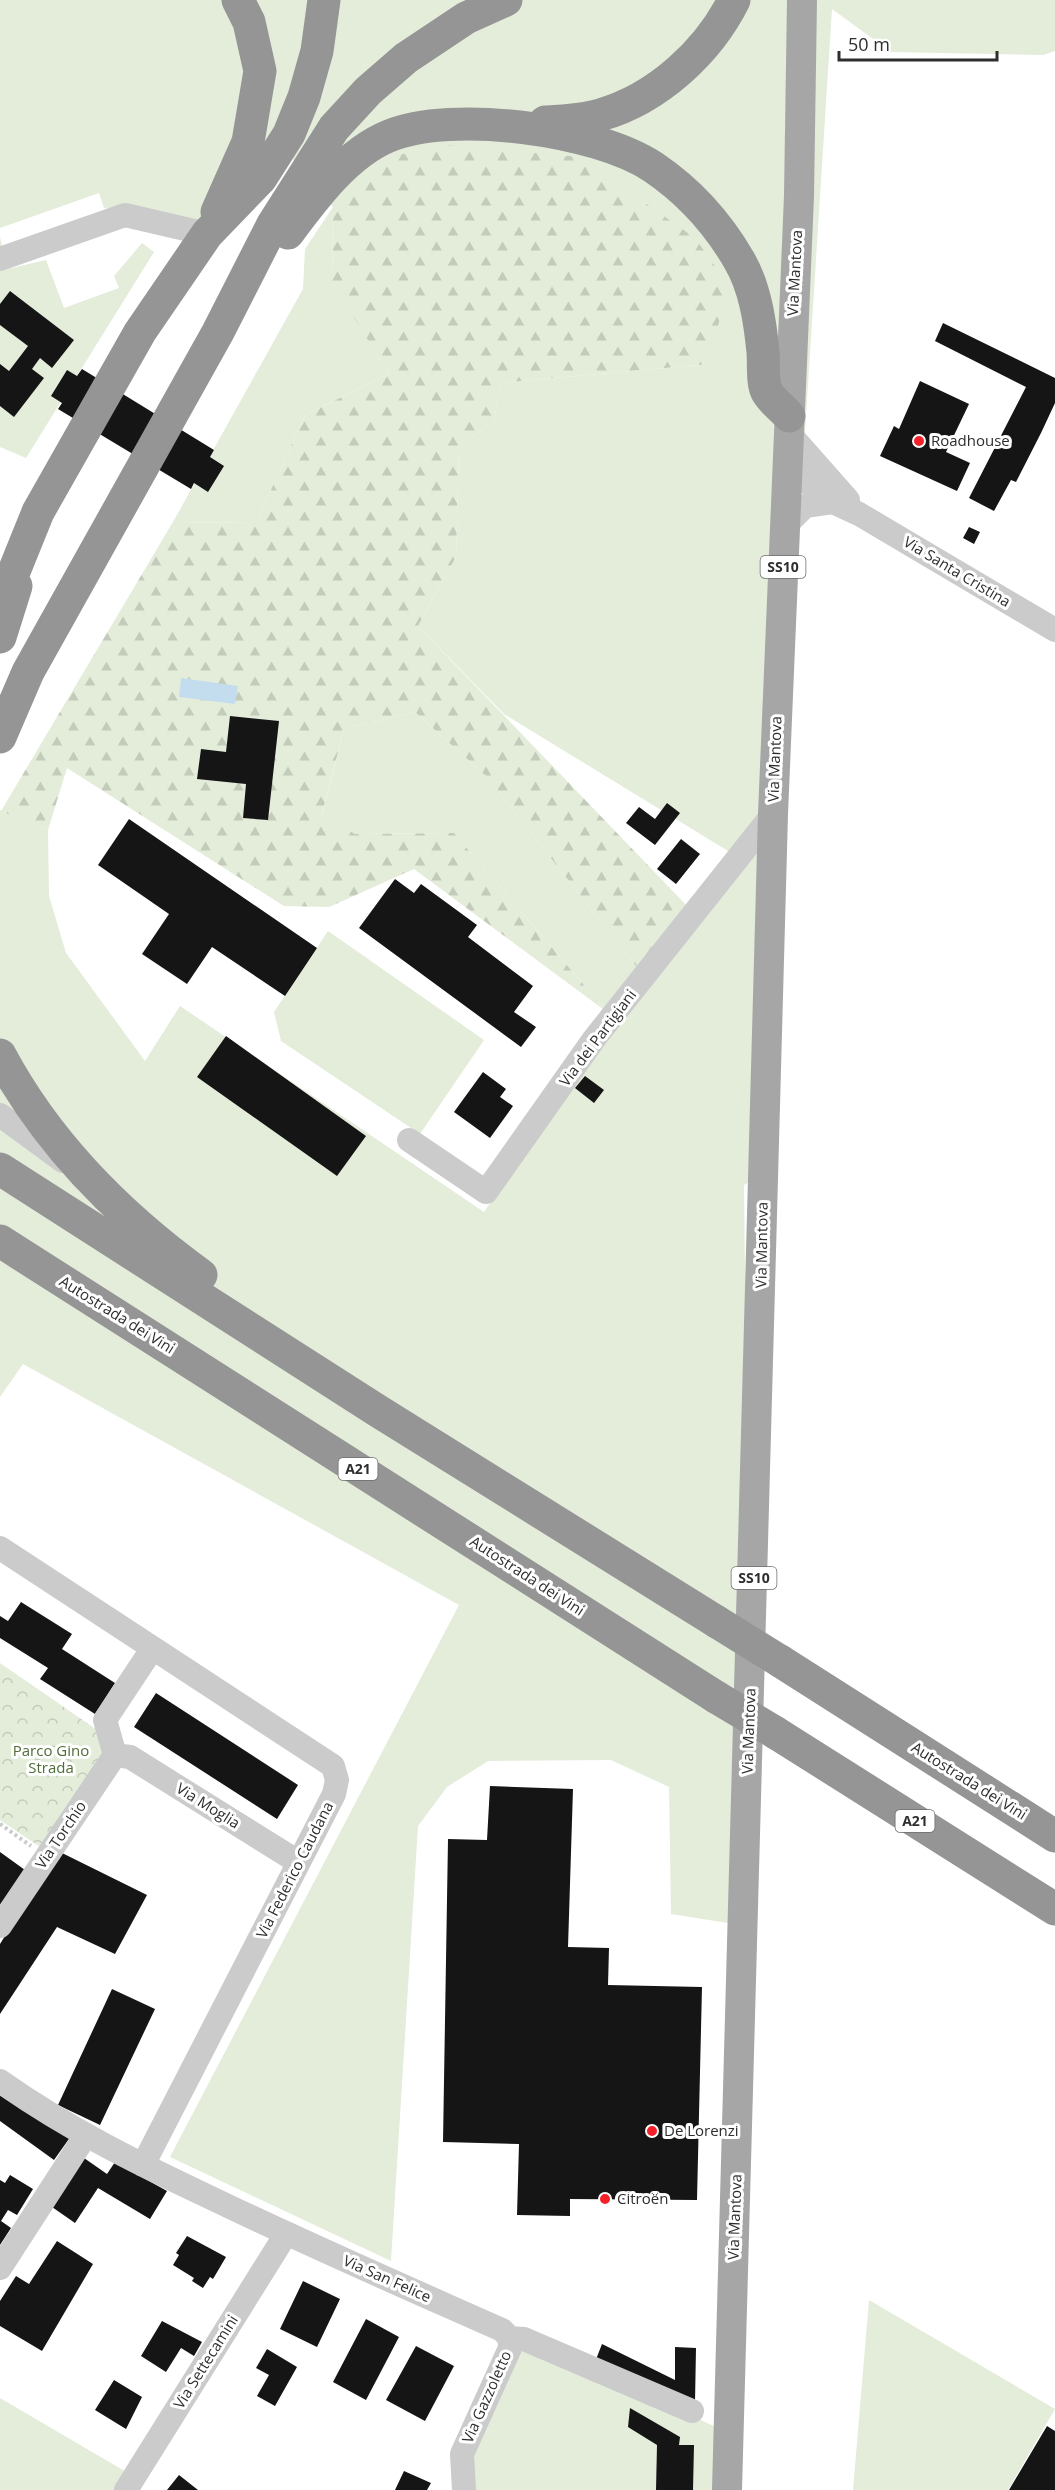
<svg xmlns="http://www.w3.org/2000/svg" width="1055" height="2490" viewBox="0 0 1055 2490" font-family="'Open Sans',sans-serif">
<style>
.green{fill:#e3edda}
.forest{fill:url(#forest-firs)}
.park{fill:url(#park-crowns)}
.water{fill:#c4ddee}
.building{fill:#151515}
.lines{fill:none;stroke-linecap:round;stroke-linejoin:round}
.path{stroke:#cbcbcb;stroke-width:4;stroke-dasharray:3 3;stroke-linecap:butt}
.minor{stroke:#cbcbcb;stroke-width:24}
.major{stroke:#a6a6a6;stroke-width:30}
.highway{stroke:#959595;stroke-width:33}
.highway-bridge{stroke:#959595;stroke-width:33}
.poi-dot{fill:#f4202a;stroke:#fff;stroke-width:2}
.labels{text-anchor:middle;stroke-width:6;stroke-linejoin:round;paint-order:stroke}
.shield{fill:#fff;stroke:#6d6d6d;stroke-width:1.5}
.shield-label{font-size:14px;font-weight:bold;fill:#2e2e2e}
.street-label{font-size:15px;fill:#2e2e2e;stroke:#fff}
.poi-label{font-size:15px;fill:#2e2e2e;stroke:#fff;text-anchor:start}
.park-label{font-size:15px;fill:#4f6d37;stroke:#fff}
</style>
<defs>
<pattern id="forest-firs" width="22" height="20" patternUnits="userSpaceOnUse" patternTransform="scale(1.5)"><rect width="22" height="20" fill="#e3edda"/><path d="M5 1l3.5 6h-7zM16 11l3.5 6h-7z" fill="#c3ccbb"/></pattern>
<pattern id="park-crowns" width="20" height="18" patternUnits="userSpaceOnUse" patternTransform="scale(1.5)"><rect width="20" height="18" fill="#e3edda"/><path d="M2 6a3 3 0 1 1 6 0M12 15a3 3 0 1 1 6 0" fill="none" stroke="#c3ccbb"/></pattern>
</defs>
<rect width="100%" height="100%" fill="#fff"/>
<path class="green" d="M0,0H1055V51L1043,55L891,52L832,9L802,478L771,1168L744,1185L748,1549L728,1923L671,1914L669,1787L611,1760L488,1761L447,1787L418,1826L391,2261L170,2157L459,1605L23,1364L0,1397V810L48,830L49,896L66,953L145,1061L180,1006L484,1212L560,1101L607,1012L454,833L355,834L322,815L344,729L415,712L486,776L640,971L733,854L504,714L418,626L456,557L459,447L494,421L501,383L709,364L333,208L332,281L389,374L305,415L256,523L173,522L303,289L305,249L333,207L272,135L200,226L104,208L99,193L0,228Z
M0,237L7,269L46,260L64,308L119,288L114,276L142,243L154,252L26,458L0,447Z
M328,931L484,1040L420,1134L281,1041L274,1012Z
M869,2300L1055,2409L1008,2490H853Z
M518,2339L563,2356L720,2429L717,2490H467L466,2453Z
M0,2398L128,2473L118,2490H0Z"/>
<path class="forest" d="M446,145L580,157L695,238L728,284L709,364L501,383L494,421L459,447L456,557L418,626L690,909L640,971L486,776L415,712L344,729L322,814L355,834L454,833L607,1012L414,869L329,907L284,906L67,768L48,830L1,811L173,522L256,523L305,415L389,374L332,282L333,208L388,157Z"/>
<path class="park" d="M0,1663L116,1743L49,1853L0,1820Z"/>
<path class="water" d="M181,678L238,686L235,704L179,697Z"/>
<path class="building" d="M10,291L74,340L52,368L40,358L32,369L44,378L14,417L0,406V364L9,371L28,346L0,325V304Z
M943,323L1055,378V403L1041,433L1016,482L1011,480L994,511L969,498L1026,387L935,341Z
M82,369L214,450L210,457L224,466L208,492L194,483L191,489L58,409L62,403L51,396L67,370L77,376Z
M920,381L969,404L946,452L970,463L957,491L880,456L894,426L899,429Z
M969,527L980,532L974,544L963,538Z
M230,716L279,721L268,820L243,818L246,784L197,779L201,749L226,752Z
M667,803L680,813L655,845L626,823L639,807L655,819Z
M129,819L317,948L285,996L212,947L187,984L142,954L169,914L98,865Z
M681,839L700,854L676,884L657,869Z
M395,879L414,893L421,884L477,925L468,937L533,986L514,1012L536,1027L521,1047L359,928Z
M226,1036L366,1136L337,1176L197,1077Z
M483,1072L506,1089L500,1097L513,1106L490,1138L454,1112Z
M585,1076L604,1090L594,1103L575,1088Z
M21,1602L72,1634L62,1649L115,1683L95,1714L40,1679L48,1668L0,1638V1616L8,1621Z
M156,1693L298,1785L277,1819L134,1727Z
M490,1786L573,1789L568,1947L609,1948L608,1985L702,1987L697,2200L570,2199V2216L517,2215L519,2144L443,2142L448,1839L487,1840Z
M58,1851L147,1895L115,1954L57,1927L0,2014V1944Z
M0,1852L25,1870L0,1905Z
M112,1989L155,2009L100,2125L58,2105Z
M0,2090L71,2136L54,2160L0,2121Z
M84,2158L107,2174L115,2162L167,2191L150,2219L98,2188L75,2223L52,2207Z
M10,2175L33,2189L17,2215L8,2210L1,2221L11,2228L0,2245V2180L5,2183Z
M187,2236L226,2257L213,2279L210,2277L203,2288L192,2281L194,2278L173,2265L179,2255L176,2253Z
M57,2241L93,2264L42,2351L0,2326V2301L16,2276L29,2284Z
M303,2281L340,2299L317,2347L280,2329Z
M366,2319L399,2337L366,2400L333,2382Z
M162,2321L202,2342L194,2356L181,2348L166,2372L141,2356Z
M602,2344L675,2380V2347L696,2348L695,2402L595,2362Z
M416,2346L454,2366L425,2421L386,2400Z
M267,2349L297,2367L275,2406L257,2396L269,2375L256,2368Z
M114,2380L142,2397L126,2429L95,2410Z
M630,2408L680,2437L679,2445H694L693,2490H656L657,2445L628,2427Z
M1047,2426L1055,2431V2490H1009Z
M404,2471L431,2483L427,2490H395Z
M179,2475L198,2490H167Z"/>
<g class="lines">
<path class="path" d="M0,1824L31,1846"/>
<path class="minor" d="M0,259L125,215L207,234
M788,432L848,500
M787,467L833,502L859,514L1055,630
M784,527L805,506L833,502
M0,1115L63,1161
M409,1140L486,1192L594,1039L773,814
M0,1548L333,1766L337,1780L334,1794L143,2165
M115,1755L130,1757L298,1862
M115,1755L105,1720L152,1649
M0,1926L115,1755
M0,2081C65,2127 135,2162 207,2196C304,2243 403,2286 502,2330L510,2338L524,2339L692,2411
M0,2268L86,2135
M126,2490L286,2234
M464,2490L462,2454L510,2348V2338"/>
<path class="major" d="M727,2490L773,814L799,196L802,0"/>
<path class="highway" d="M545,122C563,121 583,120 600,115C657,99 708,52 734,0
M217,212L248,142L260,71L249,22L238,0
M288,233C314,198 347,153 389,136C452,110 596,129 653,167C690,192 717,222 739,260C755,287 760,321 763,352C764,363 762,383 767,392C772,401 782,408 789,416
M0,606L38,512L140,332L207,234L261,178L289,134L304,97L317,51L324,0
M0,637L16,586
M0,737L28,672L218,332L273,224L334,128L368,91L406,58L466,18L506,0
M0,1055C47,1143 121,1217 201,1275
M0,1169L378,1411L717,1622
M0,1241L716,1697
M780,1661L1055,1836
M776,1733L1055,1909"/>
<path class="highway-bridge" d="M717,1622L780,1661
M716,1697L776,1733"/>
</g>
<g class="poi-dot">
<circle cx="919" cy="441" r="6"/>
<circle cx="652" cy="2131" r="6"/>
<circle cx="605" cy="2199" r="6"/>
</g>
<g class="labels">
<g class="shield">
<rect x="760.5" y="556" width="45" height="22" rx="4.5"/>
<rect x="338.5" y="1458" width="39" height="22" rx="4.5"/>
<rect x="731.5" y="1567" width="45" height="22" rx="4.5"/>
<rect x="895.5" y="1810" width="39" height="22" rx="4.5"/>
</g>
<g class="shield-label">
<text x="783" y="572">SS10</text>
<text x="358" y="1474">A21</text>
<text x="754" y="1583">SS10</text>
<text x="915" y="1826">A21</text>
</g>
<g class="street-label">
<text transform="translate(795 273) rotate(-87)" y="5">Via Mantova</text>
<text transform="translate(957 572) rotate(31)" y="5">Via Santa Cristina</text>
<text transform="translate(775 759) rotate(-88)" y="5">Via Mantova</text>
<text transform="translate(598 1038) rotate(-53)" y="5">Via dei Partigiani</text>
<text transform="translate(762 1245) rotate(-89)" y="5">Via Mantova</text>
<text transform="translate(117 1315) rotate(32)" y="5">Autostrada dei Vini</text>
<text transform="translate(527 1576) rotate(33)" y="5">Autostrada dei Vini</text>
<text transform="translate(749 1731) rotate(-88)" y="5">Via Mantova</text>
<text transform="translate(969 1781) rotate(32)" y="5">Autostrada dei Vini</text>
<text transform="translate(208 1806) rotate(32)" y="5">Via Moglia</text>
<text transform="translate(61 1835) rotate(-56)" y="5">Via Torchio</text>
<text transform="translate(295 1870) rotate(-63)" y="5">Via Federico Caudana</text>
<text transform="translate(735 2217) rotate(-88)" y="5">Via Mantova</text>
<text transform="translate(387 2279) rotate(24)" y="5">Via San Felice</text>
<text transform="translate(206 2362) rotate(-58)" y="5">Via Settecamini</text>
<text transform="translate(487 2397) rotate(-66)" y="5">Via Gazzoletto</text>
</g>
<g class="poi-label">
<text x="931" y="446">Roadhouse</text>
<text x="664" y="2136">De Lorenzi</text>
<text x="617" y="2204">Citroën</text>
</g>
<g class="park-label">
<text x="51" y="1756">Parco Gino<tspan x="51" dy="17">Strada</tspan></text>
</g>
</g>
<path d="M839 51v9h158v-9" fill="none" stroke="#2e2e2e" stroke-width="3"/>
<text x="848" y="51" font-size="18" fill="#2e2e2e" stroke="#ffffff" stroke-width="4.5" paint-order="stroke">50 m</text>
</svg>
